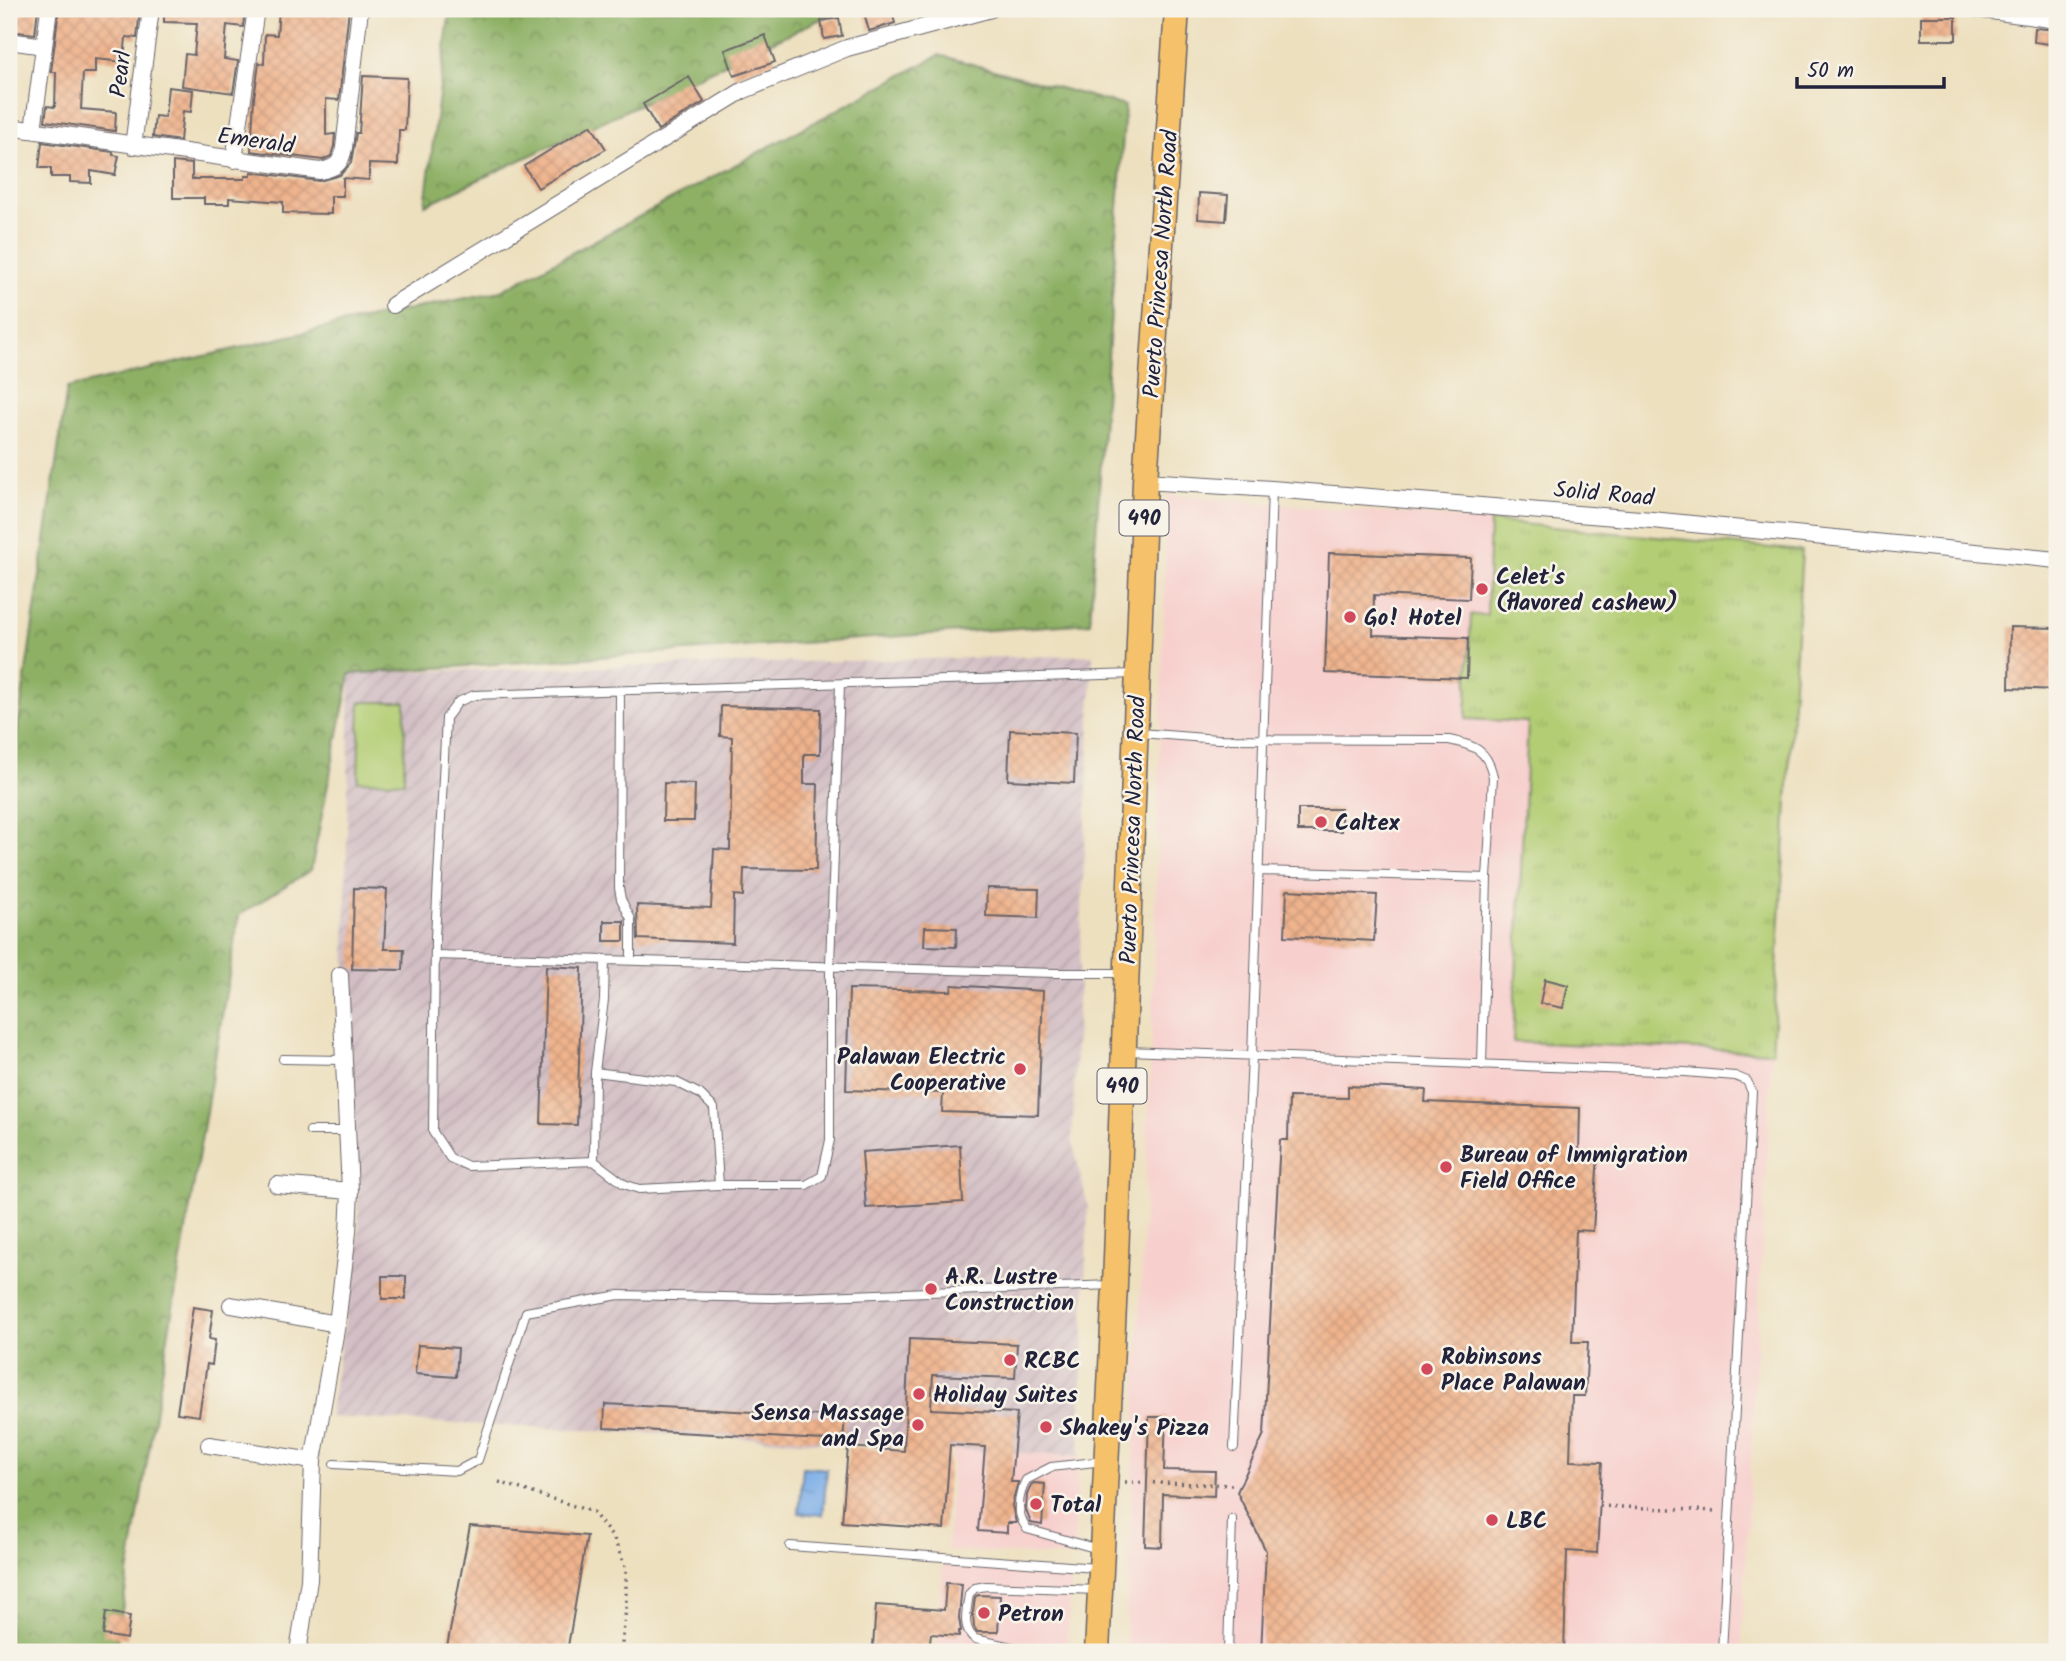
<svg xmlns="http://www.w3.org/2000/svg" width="2066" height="1661" viewBox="0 0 2066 1661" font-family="Kalam,sans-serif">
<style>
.built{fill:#f7d0ce}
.industrial{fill:url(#industrial-furrows)}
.grass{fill:url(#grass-tufts);stroke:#6a7857;stroke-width:2}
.forest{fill:url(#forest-crowns);stroke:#586950;stroke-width:2}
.garden{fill:#b2cd73;stroke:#6a7857;stroke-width:2}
.water{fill:url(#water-ripples);stroke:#4f6892;stroke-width:2}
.building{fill:url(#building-cross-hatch)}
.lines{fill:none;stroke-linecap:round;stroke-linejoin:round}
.service-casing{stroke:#696469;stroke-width:10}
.minor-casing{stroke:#696469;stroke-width:18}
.primary-casing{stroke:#696469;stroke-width:27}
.path{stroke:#696469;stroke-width:3.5;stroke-dasharray:2 5;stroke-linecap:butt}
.service{stroke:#fff;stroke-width:8}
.minor{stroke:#fff;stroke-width:16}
.primary{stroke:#f5c16b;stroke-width:24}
.poi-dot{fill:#d1495b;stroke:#f7f3e8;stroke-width:2.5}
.labels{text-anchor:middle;stroke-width:5;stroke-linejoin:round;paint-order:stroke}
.shield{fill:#f7f3e8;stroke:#62616f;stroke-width:2}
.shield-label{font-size:21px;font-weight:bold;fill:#22223b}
.street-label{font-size:23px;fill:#22223b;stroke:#f7f3e8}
.poi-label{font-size:23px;font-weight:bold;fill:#22223b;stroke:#f7f3e8;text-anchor:start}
</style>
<defs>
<pattern id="industrial-furrows" width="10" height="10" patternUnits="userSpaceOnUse" patternTransform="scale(1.75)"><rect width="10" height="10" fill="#d2bec4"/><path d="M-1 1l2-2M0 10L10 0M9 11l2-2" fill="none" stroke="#b4a3a9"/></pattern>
<pattern id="grass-tufts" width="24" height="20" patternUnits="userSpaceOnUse" patternTransform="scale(1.75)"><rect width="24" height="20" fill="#b2cd73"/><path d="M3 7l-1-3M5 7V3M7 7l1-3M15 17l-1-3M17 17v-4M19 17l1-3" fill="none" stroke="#99b064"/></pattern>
<pattern id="forest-crowns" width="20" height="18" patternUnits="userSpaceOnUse" patternTransform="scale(1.75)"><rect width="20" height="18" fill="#8db065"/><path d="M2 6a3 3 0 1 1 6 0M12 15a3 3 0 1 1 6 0" fill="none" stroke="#738f54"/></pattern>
<pattern id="water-ripples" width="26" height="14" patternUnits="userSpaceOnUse" patternTransform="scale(1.75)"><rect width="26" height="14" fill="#7caee8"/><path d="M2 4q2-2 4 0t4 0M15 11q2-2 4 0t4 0" fill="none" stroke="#658dbd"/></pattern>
<pattern id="building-cross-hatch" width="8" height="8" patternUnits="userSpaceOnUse" patternTransform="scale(1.75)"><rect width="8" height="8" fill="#efb48d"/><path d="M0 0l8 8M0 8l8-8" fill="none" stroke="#cd9a7b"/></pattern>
</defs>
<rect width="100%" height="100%" fill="#f7f3e8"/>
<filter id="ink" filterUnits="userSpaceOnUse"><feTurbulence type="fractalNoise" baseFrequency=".0143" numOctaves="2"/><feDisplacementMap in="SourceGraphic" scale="14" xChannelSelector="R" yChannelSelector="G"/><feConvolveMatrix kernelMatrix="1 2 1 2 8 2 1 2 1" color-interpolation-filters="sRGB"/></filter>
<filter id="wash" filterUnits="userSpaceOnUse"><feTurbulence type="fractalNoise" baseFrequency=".00686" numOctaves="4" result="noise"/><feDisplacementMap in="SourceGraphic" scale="28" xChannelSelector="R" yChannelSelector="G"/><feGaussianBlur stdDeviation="1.57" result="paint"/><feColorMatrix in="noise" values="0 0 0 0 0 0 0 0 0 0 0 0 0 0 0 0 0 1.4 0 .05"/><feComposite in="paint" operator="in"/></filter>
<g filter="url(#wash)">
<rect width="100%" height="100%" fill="#ede0bf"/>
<path class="built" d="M1167,495L1490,521L1487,615H1471L1466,719L1528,722L1513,1042L1772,1052L1741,1652H1125L1152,1030Z
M953,1449L1079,1456L1073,1557L947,1550Z
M943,1564L1072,1574L1066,1652H937Z"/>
<path class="industrial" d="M1093,655L1072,1139L1088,1207L1079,1456L329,1417L359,1232L345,943L350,673Z"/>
<path class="grass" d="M1490,521L1802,551L1772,1052L1513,1042L1528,722L1466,719L1471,615H1487Z"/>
<path class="forest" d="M450,9H842L425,205Z
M939,55L1125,106L1090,623L350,674L311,870L239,915L115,1652H9V789L67,388L363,319L501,291Z"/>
<path class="garden" d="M360,702H405L404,782L358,781Z"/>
<path class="water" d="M803,1467L827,1469L823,1515L799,1513Z"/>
<g id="blocks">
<path class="building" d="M9,9H38L35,34L9,31Z
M59,9H140L137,38L126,37L124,62L95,59V73H83L81,109L116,112L115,131L45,121L47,106L55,107L56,72H51Z
M164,9H245L243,27L227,25L224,59L238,61L233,93L182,86L185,54L194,55L197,23L164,22Z
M279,9H349L339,100L326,99V135L335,134L334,146L331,156L323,160L251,151L254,98L259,63L264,64L265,34L277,35Z
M879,9H891L895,23L869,31L864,13Z
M1921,17H1956V40H1921Z
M839,18L842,36L824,39L821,21Z
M2035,28L2057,30V45L2034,42Z
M765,35L775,62L734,76L725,50Z
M363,76L407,78L405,130H399L398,165L369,164V180L343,178V196H331V214L283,213V202L229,198V204H204V198H173V162L192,164V179H245V176H251V172L319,181L340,175L351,163L356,133H359Z
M689,77L704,102L658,130L643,104Z
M168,87L193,90L191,112L183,111L180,141L153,137L155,116L165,117Z
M591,125L606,149L538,188L524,166Z
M42,142L113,152V155L119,156L115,175L91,171V183L70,182V177H51V168H39Z
M1199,193L1228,195L1226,221L1198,219Z
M1329,553L1471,558L1469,599L1374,595L1373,635L1468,638L1467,678L1325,673Z
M2010,627L2057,628V690L2009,688Z
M721,706L821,709L820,754H804V784H818L816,870L744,869L743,896L734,895L733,943L638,939L637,905L711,908L714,849L730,850L732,737L720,736Z
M1010,730L1076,733L1074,783L1008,780Z
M664,783L695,784L694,821H663Z
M1298,809H1341V831H1298Z
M354,888L387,889L384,949H404L403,970L352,969Z
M987,888L1039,889L1038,918L986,916Z
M1287,890L1377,895L1374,941L1285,936Z
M604,921H624V941H604Z
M925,927L957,928L956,947L924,946Z
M546,966L582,968L577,1125L541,1124Z
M1545,979L1568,985L1563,1008L1540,1003Z
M952,985L1043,991L1038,1115L942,1112L943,1093L846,1090L849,989L951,991Z
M1348,1086L1426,1090L1425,1102L1580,1108L1579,1154H1598L1593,1231L1576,1230L1572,1342H1588L1585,1396H1572L1570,1461L1602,1462L1597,1553L1567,1551L1564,1652H1261L1266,1551L1237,1492L1264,1434L1280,1140H1288L1289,1097L1348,1098Z
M960,1145L963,1202L866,1208L862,1152Z
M382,1276H406V1299H382Z
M193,1307L213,1310L209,1339L215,1340L212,1365L207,1364L199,1416L177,1413Z
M909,1339L1017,1344L1015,1378L933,1375L931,1409L1017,1413L1011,1482H1018L1012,1505L1016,1523H1007V1533L978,1531L985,1447L950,1445L944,1529L842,1522L848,1447L904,1451Z
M418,1345L458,1348L456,1377L415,1374Z
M605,1404L845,1417L843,1441L604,1428Z
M1149,1417H1166L1164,1470L1215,1471L1214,1496L1163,1494L1162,1547L1145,1546Z
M1034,1483L1045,1484L1042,1525L1031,1523L1026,1510L1027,1495L1031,1485Z
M470,1526L587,1536L567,1652H446Z
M946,1583L962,1584L959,1618L961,1631H959V1636L931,1634L929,1651L873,1646L876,1605L944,1610Z
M978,1595L1000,1596L998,1632H977L974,1627L973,1613L975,1597Z
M106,1612L130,1616L127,1639L103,1635Z"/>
</g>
</g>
<g filter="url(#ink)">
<use href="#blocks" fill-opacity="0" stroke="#696469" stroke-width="2"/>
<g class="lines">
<defs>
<path id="service" d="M840,684L830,965V1140L822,1176L806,1185H719L639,1189L624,1184L594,1161L468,1166L450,1158L433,1132L435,938L446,718L458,702L474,695L1135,674
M620,691L619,888L621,899L631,919V959
M1140,733L1218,739L1449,740C1474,745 1488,750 1493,777L1487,878L1482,1065
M1259,871L1487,878
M435,955L1055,973H1125
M1127,1051L1685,1072L1735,1076L1747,1081L1752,1092L1722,1652
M283,1059L344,1060
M595,1072L676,1082L700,1094L714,1108L719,1185
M310,1131H346
M594,1161L595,1072L604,1000L605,959
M1234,1447L1252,1056L1272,489
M334,1464L457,1471L478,1460L526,1312L619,1295L773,1298L1112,1285
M790,1546L1097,1568
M1098,1549L1027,1529C1016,1513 1017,1498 1026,1480L1051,1467L1104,1461
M1035,1652L975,1639C961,1628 967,1610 969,1594L975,1588L986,1586L1097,1590
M1228,1652L1232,1519"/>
<path id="minor" d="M1976,9L2057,20
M9,41L44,46
M9,127L320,171C336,168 341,164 344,148L360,9
M33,130L49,9
M133,146L151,9
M234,160L256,9
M393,305L742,91L847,48L991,9
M1145,481L1272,489L1652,520L2057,560
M277,1185L350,1191
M231,1305L337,1324
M209,1445L313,1461
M298,1652L309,1580L313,1461L337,1324L348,1232L350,1191L340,975"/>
<path id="primary" d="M1097,1652L1115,1285L1145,481L1177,9"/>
</defs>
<use href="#service" class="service-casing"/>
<use href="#minor" class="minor-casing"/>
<use href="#primary" class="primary-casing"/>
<path class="path" d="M499,1482L593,1512L614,1539L626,1569V1608L621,1652
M1125,1482L1232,1485
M1600,1506L1716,1511"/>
<use href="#service" class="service"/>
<use href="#minor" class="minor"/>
<use href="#primary" class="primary"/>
</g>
</g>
<g class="poi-dot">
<circle cx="1482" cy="589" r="7"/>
<circle cx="1350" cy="617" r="7"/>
<circle cx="1321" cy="822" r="7"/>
<circle cx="1020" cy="1069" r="7"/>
<circle cx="1446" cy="1167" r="7"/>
<circle cx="931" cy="1289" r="7"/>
<circle cx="1010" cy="1360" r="7"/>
<circle cx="1427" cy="1369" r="7"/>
<circle cx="919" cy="1394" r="7"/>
<circle cx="918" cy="1425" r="7"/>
<circle cx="1046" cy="1427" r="7"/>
<circle cx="1036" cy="1504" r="7"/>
<circle cx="1492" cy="1520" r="7"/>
<circle cx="984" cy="1613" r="7"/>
</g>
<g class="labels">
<g class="shield">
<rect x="1119.5" y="500.5" width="49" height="35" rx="5"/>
<rect x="1097.5" y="1068.5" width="49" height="35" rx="5"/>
</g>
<g class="shield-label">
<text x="1144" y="525">490</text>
<text x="1122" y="1093">490</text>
</g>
<g class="street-label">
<text transform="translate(120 74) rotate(-83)" y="8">Pearl</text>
<text transform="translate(256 140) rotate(8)" y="8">Emerald</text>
<text transform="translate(1160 264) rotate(-86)" y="8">Puerto Princesa North Road</text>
<text transform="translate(1604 493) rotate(5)" y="8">Solid Road</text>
<text transform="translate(1132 830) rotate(-88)" y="8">Puerto Princesa North Road</text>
</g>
<g class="poi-label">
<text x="1496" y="584">Celet's<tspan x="1496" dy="26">(flavored cashew)</tspan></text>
<text x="1364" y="625">Go! Hotel</text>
<text x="1335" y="830">Caltex</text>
<text x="1006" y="1064" text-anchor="end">Palawan Electric<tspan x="1006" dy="26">Cooperative</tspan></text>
<text x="1460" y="1162">Bureau of Immigration<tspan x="1460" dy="26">Field Office</tspan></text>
<text x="945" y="1284">A.R. Lustre<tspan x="945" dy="26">Construction</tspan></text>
<text x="1441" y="1364">Robinsons<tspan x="1441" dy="26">Place Palawan</tspan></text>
<text x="1024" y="1368">RCBC</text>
<text x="933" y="1402">Holiday Suites</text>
<text x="904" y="1420" text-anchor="end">Sensa Massage<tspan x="904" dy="26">and Spa</tspan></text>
<text x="1060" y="1435">Shakey's Pizza</text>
<text x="1050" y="1512">Total</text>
<text x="1506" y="1528">LBC</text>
<text x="998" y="1621">Petron</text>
</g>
</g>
<rect width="2066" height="1661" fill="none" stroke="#f7f3e8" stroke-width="35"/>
<path d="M1797 77v10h147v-10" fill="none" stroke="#22223b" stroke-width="3.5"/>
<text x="1807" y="77" font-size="21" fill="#22223b" stroke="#f7f3e8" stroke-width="5" paint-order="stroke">50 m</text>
</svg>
